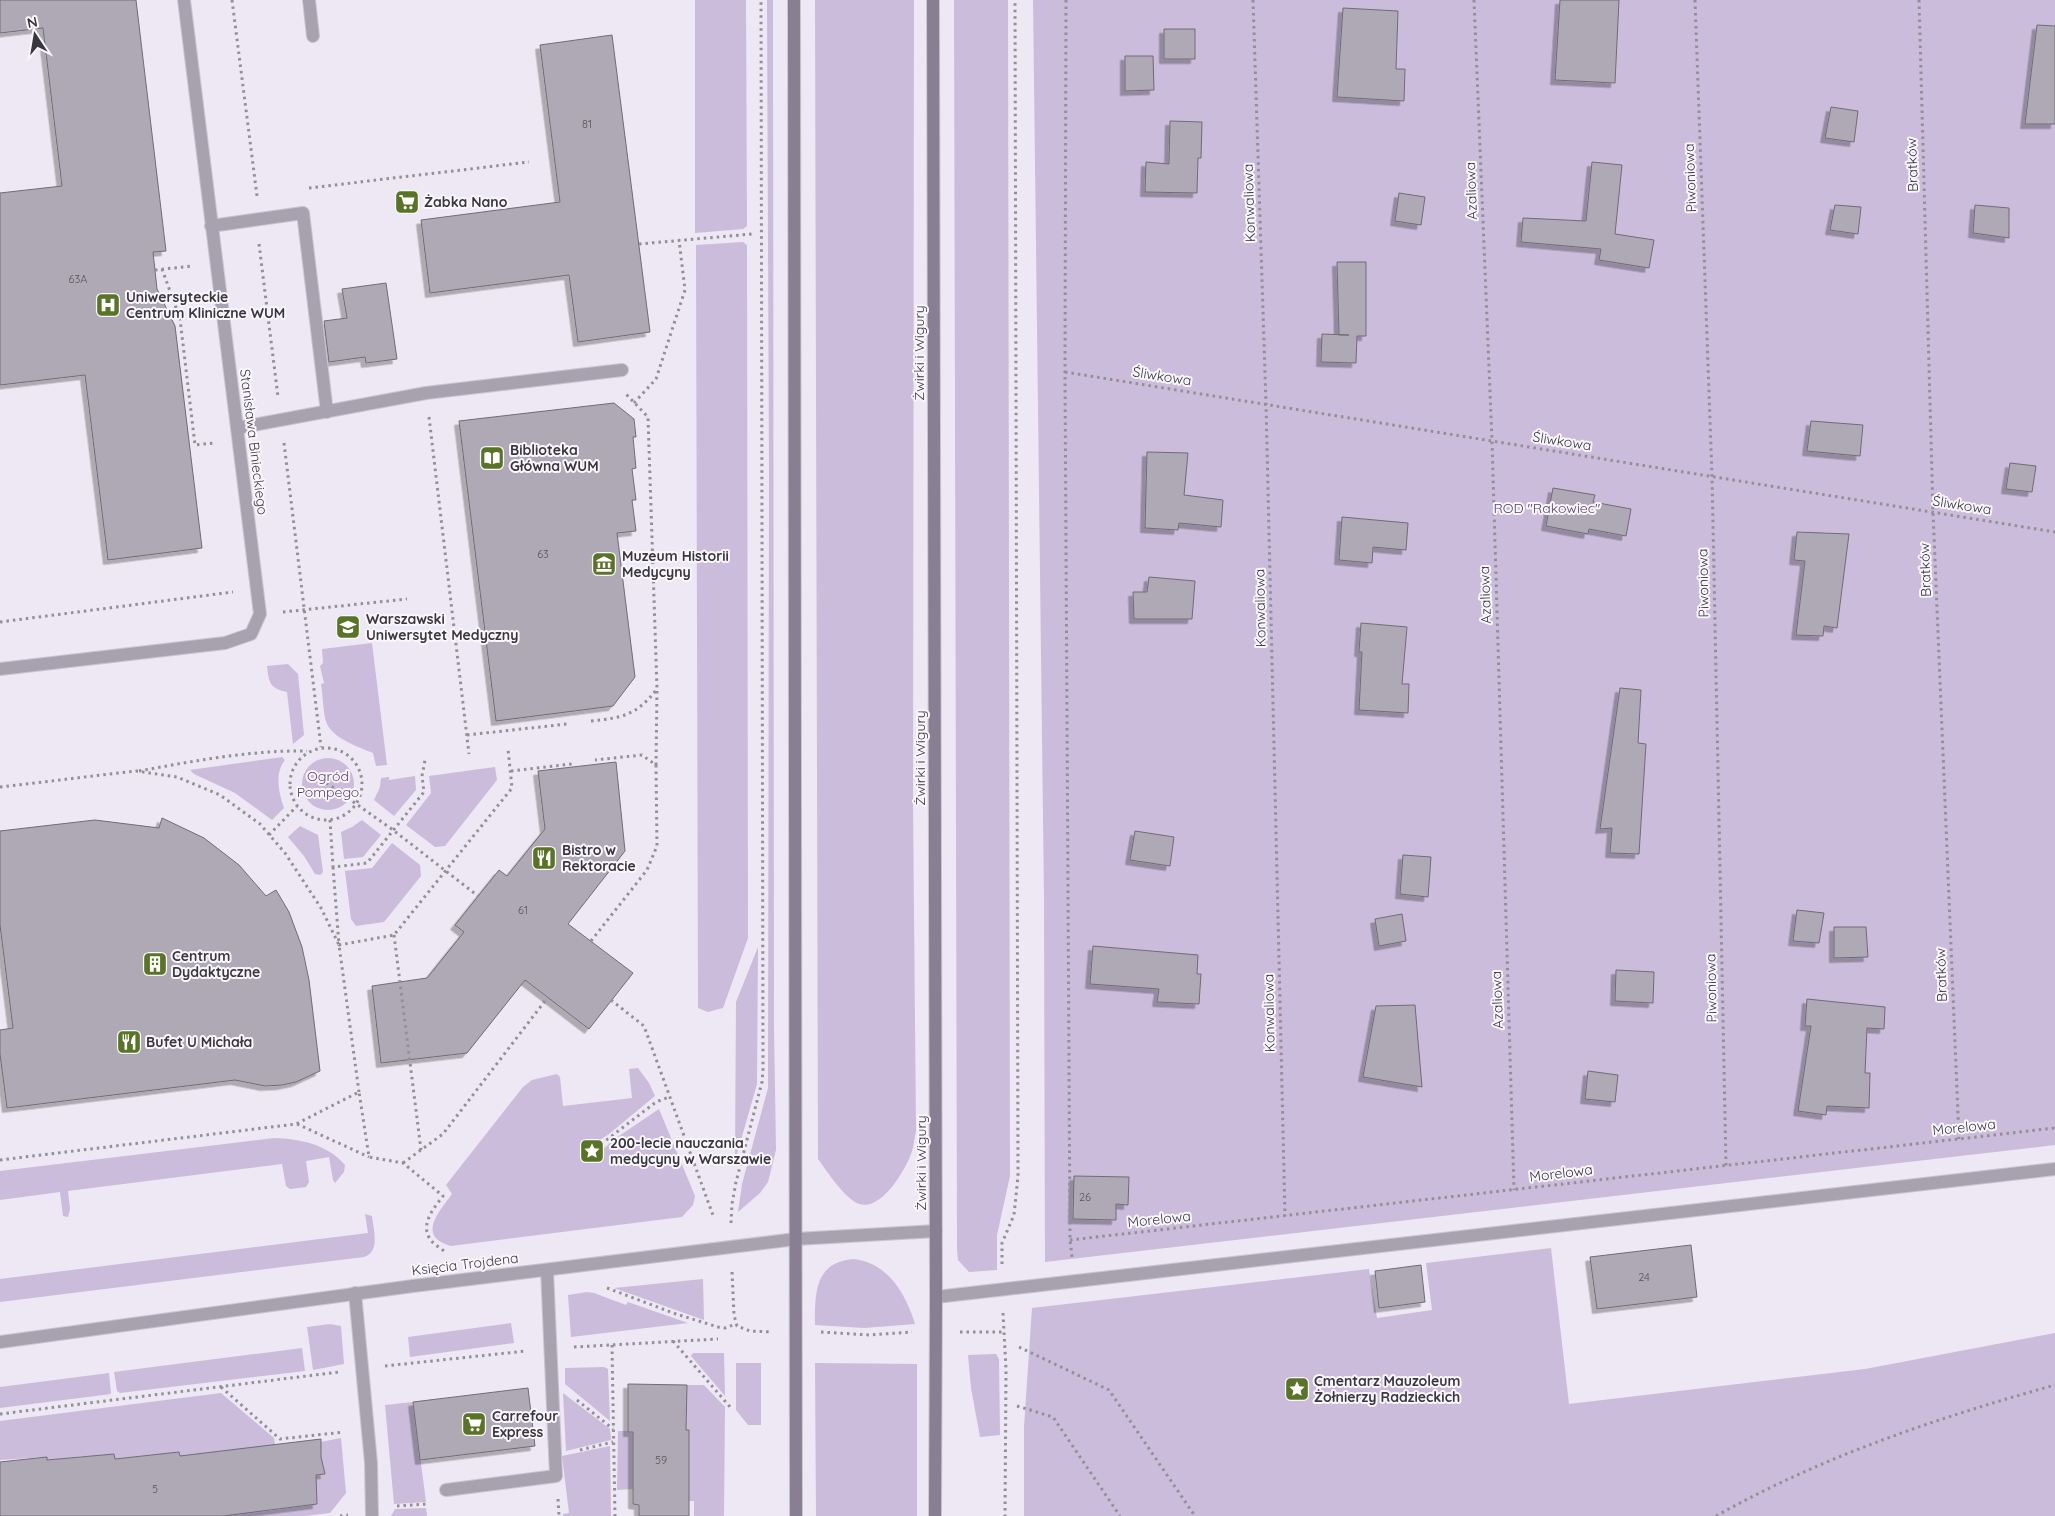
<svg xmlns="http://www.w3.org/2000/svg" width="2055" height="1516" viewBox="0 0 2055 1516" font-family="Quicksand,sans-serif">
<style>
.green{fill:#cabcda}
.building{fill:#aea9b4;stroke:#706c76;filter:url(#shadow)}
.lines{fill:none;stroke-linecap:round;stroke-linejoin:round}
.service-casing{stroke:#c9c5cf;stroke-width:14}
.minor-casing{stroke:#c9c5cf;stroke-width:14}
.secondary-casing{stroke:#c9c5cf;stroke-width:14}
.path{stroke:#938f97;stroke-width:3;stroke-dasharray:2.5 4;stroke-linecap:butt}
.service{stroke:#a8a2b0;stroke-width:12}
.minor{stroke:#a8a2b0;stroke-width:12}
.secondary{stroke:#887f93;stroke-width:12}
.labels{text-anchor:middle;stroke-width:4;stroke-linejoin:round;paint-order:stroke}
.number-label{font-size:11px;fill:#57545b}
.street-label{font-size:14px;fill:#3a383d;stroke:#faf6ff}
.poi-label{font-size:14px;font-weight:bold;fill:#3a383d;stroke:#faf6ff;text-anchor:start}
.park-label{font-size:14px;fill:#5a4371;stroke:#faf6ff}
</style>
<defs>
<filter id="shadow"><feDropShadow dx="-4.5" dy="4.5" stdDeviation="0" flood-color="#0004"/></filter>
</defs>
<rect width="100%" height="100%" fill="#ede8f3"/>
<path class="green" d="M695,0H746L747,226L743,229L695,233Z
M767,0H773L774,1026L776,1150L768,1182L760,1193L738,1212L742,1184L768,1088L769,473Z
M815,0H914L913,803L916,1131C914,1139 914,1147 911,1154C905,1170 882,1211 859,1204C845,1199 827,1171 818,1159Z
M954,0H1008L1010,1176L997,1235V1270L969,1272L958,1260L957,1250Z
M1033,0H2055V1145L1045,1262L1044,899Z
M743,242L747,245L748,938L723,1008L708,1012L698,1008L696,245Z
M372,643L387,765L376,766L373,753C359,747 334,739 327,724C323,715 323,695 321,684L324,683L320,666L323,663L322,649Z
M288,664L298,674L304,735L293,744L287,692C270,688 269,684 267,666Z
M282,757L285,760C274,773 279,794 284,808L272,820L235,793L194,774L190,770Z
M302 784a26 26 0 1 1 52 0a26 26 0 1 1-52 0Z
M495,767L497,780L445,846L435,847L406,825L431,793L429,776Z
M415,776L416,790L394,816L374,800L380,787L381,778L389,777V780Z
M362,820L381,835L363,857L344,859L341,832L352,827Z
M300,826L318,835L323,872L320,875L315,874L304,856L288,837Z
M392,843L420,865L421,876L384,922L356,926L351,919L345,871L372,868Z
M758,947L757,1084L735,1161L736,1002Z
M638,1068L649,1083L655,1096L609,1134L587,1148L596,1155L616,1138L659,1109L695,1196L693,1205L682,1217L451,1246C416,1236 439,1212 452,1194L446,1185L523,1087L532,1080L557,1074L560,1077L563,1106L632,1098L629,1069Z
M274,1138C300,1139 327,1144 345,1165L344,1172L335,1183L333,1180L329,1157L306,1161L309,1182L306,1187L290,1189L286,1186L282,1164L68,1191L70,1209L68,1217L63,1216L60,1192L0,1200V1171Z
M365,1214L372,1216C373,1229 381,1251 364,1257L0,1302V1279L368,1233Z
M1551,1248L1569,1404L1865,1369L2055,1333V1516H1024V1427L1032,1308L1369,1269L1377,1318L1432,1310L1426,1263Z
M854,1259C888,1263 906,1294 915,1324L864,1328L815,1325C815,1294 814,1262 854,1259Z
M703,1279L704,1320L614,1288Z
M587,1292L594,1293L626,1305L628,1302L688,1323L571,1337L568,1295Z
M511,1323L514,1343L410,1357L408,1337Z
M330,1324L341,1326L344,1364L313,1370L307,1327Z
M302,1348L305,1371L120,1393L117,1391L114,1372Z
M693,1353H724L725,1396L691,1356Z
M996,1354L999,1359L1000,1435L980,1437L971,1388L968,1355Z
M736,1363H761V1425H748L736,1410Z
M815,1363L917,1364V1516H816Z
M604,1367L608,1369L610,1421L565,1384V1368Z
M109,1373L111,1394L0,1408V1387Z
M687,1385H704L725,1407L724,1516H694V1501H689V1430H686Z
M221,1393L274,1438L275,1445L180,1456L179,1452L115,1459L87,1458L86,1456L47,1460L46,1457L0,1460V1421Z
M563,1393L610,1429L611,1440L566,1451Z
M413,1402L426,1502L394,1504L385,1405Z
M618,1431H633V1489L617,1490Z
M341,1438L346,1493L330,1513L305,1516H223L267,1508V1511L317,1504V1502H311L308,1476L325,1474L315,1443Z
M610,1446L611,1516H563V1514L569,1513L562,1456Z
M426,1508L427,1516H391L395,1509Z"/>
<path class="building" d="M0,0H136L166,251L153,252L157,289L175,326L202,548L108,560L85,375L0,385V193L62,186L43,28L0,33Z
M1560,0H1619L1615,83L1555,80Z
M1343,8L1398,11L1396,69H1405L1404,101L1337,97Z
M2037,25L2055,26V124H2025Z
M1164,29H1195V59H1164Z
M612,35L650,332L578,342L569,275L430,293L421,220L560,202L540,45Z
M1125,56H1153L1154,90L1125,91Z
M1831,107L1858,111L1854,142L1825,138Z
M1170,121L1202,122L1201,158H1198L1197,193L1145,192L1146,162L1169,164Z
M1592,162L1622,165L1615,234L1654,240L1649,268L1599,260L1601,249L1521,242L1523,218L1586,221Z
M1399,193L1425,197L1421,225L1395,221Z
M1835,205L1861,207L1858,234L1830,230Z
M1975,205L2009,208V238L1973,233Z
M1337,262H1366V336H1357L1356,363L1321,362L1322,334L1349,335H1339Z
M386,283L397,359L366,363L365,357L329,362L324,321L347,318L342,289Z
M614,403L634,419L636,437H633L636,468L632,469L636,500H632L636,531L617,533L635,677L613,706L496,721L459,421Z
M1811,421L1863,425L1860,456L1807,451Z
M1147,452L1188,453L1184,495L1223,500L1221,527L1179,523L1178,530L1145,528Z
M2010,463L2036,466L2032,492L2006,489Z
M1553,488L1595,495L1593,502L1631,509L1626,536L1589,529L1588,534L1546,526Z
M1342,517L1408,523L1406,550L1373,547L1372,563L1339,560Z
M1797,532L1849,534L1837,628L1824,626L1823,636L1796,635L1805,561L1794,560Z
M1149,577L1195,581L1192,619H1134L1133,592H1147Z
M1361,623L1407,627L1402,684H1409L1408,713L1359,710L1362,652H1359Z
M1620,688L1641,690L1638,743L1646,744L1639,854L1610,853L1612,828L1600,829Z
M616,762L625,851L568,924L633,973L589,1029L525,980L467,1053L381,1063L372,986L427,978L464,932L455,925L499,870L507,876L545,829L538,771Z
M162,818L204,838L239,865L266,896L276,890L289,912L302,947L309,980L320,1071L296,1082L282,1085L265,1086L235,1080L7,1108L0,1054V1030L13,1028L0,925V831L95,820L159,828Z
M1135,831L1174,837L1170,866L1130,860Z
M1403,855L1431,857L1428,897L1400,894Z
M1797,910L1824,913L1819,943L1793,941Z
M1402,914L1406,941L1379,946L1375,919Z
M1834,927H1866L1868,957L1834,958Z
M1093,946L1198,955L1197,974H1201L1199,1004L1157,1002L1159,989L1090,984Z
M1616,970L1654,972L1653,1003L1615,1001Z
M1807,999L1885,1007L1884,1029L1867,1028L1865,1073H1870L1869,1108L1827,1106L1826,1115L1798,1111L1811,1026H1805Z
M1415,1005L1422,1087L1363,1077L1376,1006Z
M1588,1071L1618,1075L1615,1102L1585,1099Z
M1074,1176L1129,1177L1128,1205L1116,1204V1220L1073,1219Z
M1691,1245L1697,1297L1597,1309L1590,1257Z
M1421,1265L1425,1302L1379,1308L1375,1271Z
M628,1384L687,1385L686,1430H689V1516H639V1505L633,1504V1432H628Z
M528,1388L535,1446L420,1460L413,1402Z
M321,1439V1457L325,1474L316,1475L317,1504L223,1516H0V1462L47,1457V1460L114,1454L115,1459L179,1452L180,1456Z"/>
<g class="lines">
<defs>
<path id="service" d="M309,0L313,36
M211,226L303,213L327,412
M237,428L426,393L622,370
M0,669L225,643L251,634L260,614L184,0
M355,1293L371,1463L372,1516
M936,1297L2055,1169
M446,1490L556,1476L547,1270"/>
<path id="minor" d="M0,1342L413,1286L796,1239L936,1231"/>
<path id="secondary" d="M794,0L796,1516
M933,0L936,1297L935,1516"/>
</defs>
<use href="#service" class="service-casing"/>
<use href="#minor" class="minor-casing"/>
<use href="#secondary" class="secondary-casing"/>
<path class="path" d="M232,0L257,196
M1066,0L1065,372L1070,1240L1072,1257
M1253,0L1266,404L1285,1216
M1474,0L1492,441L1514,1190
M1695,0L1712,476L1726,1166
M1919,0L1933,512L1959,1139
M309,188L529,162
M259,244L278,397
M639,244L752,234
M162,269L180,319L195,445L214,443
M155,270L192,266
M1065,372L2055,532
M634,403L656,379L685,290L679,240
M429,417L469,754
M284,443L321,747
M283,612L407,599
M0,622L233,592
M591,721C622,718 637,715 657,689L648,417L625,393
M467,735L567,724
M290 784a36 36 0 1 1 72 0a36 36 0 1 1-72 0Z
M656,765L657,689
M139,771C194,761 251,750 307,751
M511,771L572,764
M321,779L393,830L478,896
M0,787L136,771L177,777L220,795L260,824L285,853L321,908L339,945L359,1092
M330,820L333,867L367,863L424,792L422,776L425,760
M269,835L297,806
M333,867L339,945L394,935L512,788L508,749
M394,935L421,1150
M591,941L647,870L657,846L656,765L642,755L595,760
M611,1000L644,1026L714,1218
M297,1124L369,1157
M596,1148L656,1102L669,1097
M0,1160L296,1124L359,1092L369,1157L403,1163L443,1196C434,1208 420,1224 430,1239C433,1244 441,1248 445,1252
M403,1163L443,1134L548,997
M731,1223L732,1204L736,1182L762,1082L763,1070L761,0
M1070,1240L2055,1128
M1002,1264V1243L1014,1215L1018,1176L1015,0
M732,1272L734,1315L737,1326L750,1331L772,1332
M607,1288L676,1314L718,1327L725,1328L736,1324
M1003,1313L1006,1369L1005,1516
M821,1332L869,1335L912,1332
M960,1332H1004
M673,1341L731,1408
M612,1345L615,1516
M574,1347L718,1339
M1019,1347L1109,1390L1195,1516
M385,1366L526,1351
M221,1387L280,1439L344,1432
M577,1400L613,1429
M1017,1406L1053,1417L1120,1516
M0,1414L339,1372
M580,1450L613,1442
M558,1499L559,1516
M397,1506L428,1504
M340,1516L348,1515
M1716,1516C1823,1456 1937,1418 2055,1385"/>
<use href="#service" class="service"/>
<use href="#minor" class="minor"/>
<use href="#secondary" class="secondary"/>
</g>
<defs>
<symbol id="supermarket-square" viewBox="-11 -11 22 22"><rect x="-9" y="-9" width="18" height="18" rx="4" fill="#5a7427" stroke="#faf6ff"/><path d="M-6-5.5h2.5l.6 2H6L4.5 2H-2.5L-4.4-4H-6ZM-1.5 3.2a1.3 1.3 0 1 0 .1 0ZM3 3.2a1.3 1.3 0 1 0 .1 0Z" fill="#fff"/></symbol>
<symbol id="hospital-square" viewBox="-11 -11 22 22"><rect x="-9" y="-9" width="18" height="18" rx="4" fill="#5a7427" stroke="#faf6ff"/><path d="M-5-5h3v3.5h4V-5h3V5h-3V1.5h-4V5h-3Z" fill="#fff"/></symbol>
<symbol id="library-square" viewBox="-11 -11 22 22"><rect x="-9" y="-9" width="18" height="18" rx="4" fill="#5a7427" stroke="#faf6ff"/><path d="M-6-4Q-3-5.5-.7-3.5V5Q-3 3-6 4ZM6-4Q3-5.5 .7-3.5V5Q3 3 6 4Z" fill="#fff"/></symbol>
<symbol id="museum-square" viewBox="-11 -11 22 22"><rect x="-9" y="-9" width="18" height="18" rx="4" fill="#5a7427" stroke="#faf6ff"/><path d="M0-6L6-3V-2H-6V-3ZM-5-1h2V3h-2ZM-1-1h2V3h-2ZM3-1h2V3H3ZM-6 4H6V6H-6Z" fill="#fff"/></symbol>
<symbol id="university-square" viewBox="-11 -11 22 22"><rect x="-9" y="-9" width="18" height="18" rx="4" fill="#5a7427" stroke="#faf6ff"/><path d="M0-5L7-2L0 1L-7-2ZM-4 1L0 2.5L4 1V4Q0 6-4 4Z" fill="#fff"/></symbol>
<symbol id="restaurant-square" viewBox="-11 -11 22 22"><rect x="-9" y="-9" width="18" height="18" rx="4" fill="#5a7427" stroke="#faf6ff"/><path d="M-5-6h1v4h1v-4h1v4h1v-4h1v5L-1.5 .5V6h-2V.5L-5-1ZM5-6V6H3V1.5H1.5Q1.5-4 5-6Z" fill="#fff"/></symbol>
<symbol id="building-square" viewBox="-11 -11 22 22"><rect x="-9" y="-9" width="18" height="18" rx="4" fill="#5a7427" stroke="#faf6ff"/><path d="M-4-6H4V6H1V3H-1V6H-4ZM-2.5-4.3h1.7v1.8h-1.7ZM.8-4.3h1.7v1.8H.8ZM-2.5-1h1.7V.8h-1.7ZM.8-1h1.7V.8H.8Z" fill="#fff"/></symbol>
<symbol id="sight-square" viewBox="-11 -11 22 22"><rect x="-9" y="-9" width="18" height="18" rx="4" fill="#5a7427" stroke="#faf6ff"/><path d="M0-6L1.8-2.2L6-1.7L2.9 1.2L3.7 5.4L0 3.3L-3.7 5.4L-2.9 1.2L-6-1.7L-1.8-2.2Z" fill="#fff"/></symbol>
</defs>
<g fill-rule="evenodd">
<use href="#supermarket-square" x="393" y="188" width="28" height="28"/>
<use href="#hospital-square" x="94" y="291" width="28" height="28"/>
<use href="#library-square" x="478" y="444" width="28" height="28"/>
<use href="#museum-square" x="590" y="550" width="28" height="28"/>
<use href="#university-square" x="334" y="613" width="28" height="28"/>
<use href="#restaurant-square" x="530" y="844" width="28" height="28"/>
<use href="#building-square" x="141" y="950" width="28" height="28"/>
<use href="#restaurant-square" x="115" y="1028" width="28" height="28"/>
<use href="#sight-square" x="578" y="1137" width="28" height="28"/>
<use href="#sight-square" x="1283" y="1375" width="28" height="28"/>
<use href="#supermarket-square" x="460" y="1410" width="28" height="28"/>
</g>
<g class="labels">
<g class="number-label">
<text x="587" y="128">81</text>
<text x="78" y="283">63A</text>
<text x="543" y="558">63</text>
<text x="523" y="914">61</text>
<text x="1085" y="1201">26</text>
<text x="1644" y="1281">24</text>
<text x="661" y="1464">59</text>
<text x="155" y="1493">5</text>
</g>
<g class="street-label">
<text transform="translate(1912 165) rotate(-92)" y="5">Bratków</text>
<text transform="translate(1690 178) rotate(-92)" y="5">Piwoniowa</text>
<text transform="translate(1471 191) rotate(-92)" y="5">Azaliowa</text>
<text transform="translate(1249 203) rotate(-92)" y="5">Konwaliowa</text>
<text transform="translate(919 353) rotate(-90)" y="5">Żwirki i Wigury</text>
<text transform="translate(1162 376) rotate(9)" y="5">Śliwkowa</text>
<text transform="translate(1562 441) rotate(9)" y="5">Śliwkowa</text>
<text transform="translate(254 442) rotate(83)" y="5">Stanisława Binieckiego</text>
<text transform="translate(1962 505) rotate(9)" y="5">Śliwkowa</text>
<text transform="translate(1925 570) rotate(-92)" y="5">Bratków</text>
<text transform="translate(1703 583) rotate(-91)" y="5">Piwoniowa</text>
<text transform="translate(1485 595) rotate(-92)" y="5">Azaliowa</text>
<text transform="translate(1260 608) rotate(-91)" y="5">Konwaliowa</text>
<text transform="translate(920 758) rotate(-90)" y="5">Żwirki i Wigury</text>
<text transform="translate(1941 975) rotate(-92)" y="5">Bratków</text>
<text transform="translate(1711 988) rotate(-91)" y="5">Piwoniowa</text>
<text transform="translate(1497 1000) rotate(-92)" y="5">Azaliowa</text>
<text transform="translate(1269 1013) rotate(-91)" y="5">Konwaliowa</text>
<text transform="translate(1964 1127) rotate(-6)" y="5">Morelowa</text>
<text transform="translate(921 1163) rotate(-90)" y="5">Żwirki i Wigury</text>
<text transform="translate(1561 1173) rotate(-7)" y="5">Morelowa</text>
<text transform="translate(1159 1219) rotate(-6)" y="5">Morelowa</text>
<text transform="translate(465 1264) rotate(-7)" y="5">Księcia Trojdena</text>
</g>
<g class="poi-label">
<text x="424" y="207">Żabka Nano</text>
<text x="126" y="302">Uniwersyteckie<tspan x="126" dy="16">Centrum Kliniczne WUM</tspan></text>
<text x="510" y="455">Biblioteka<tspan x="510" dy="16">Główna WUM</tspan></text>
<text x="622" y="561">Muzeum Historii<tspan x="622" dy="16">Medycyny</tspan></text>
<text x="366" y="624">Warszawski<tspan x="366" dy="16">Uniwersytet Medyczny</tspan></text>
<text x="562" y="855">Bistro w<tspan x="562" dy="16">Rektoracie</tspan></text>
<text x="172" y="961">Centrum<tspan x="172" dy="16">Dydaktyczne</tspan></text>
<text x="146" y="1047">Bufet U Michała</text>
<text x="610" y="1148">200-lecie nauczania<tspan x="610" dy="16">medycyny w Warszawie</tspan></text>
<text x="1314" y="1386">Cmentarz Mauzoleum<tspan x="1314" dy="16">Żołnierzy Radzieckich</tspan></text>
<text x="492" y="1421">Carrefour<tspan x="492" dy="16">Express</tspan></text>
</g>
<g class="park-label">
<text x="1547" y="513">ROD "Rakowiec"</text>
<text x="328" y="781">Ogród<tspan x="328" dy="16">Pompego</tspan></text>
</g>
</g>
<g transform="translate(35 35) rotate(348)" stroke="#faf6ff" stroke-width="4" paint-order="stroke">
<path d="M0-4L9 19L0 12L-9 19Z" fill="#3a383d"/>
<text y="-8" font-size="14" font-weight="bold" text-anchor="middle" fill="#3a383d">N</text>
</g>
</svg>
